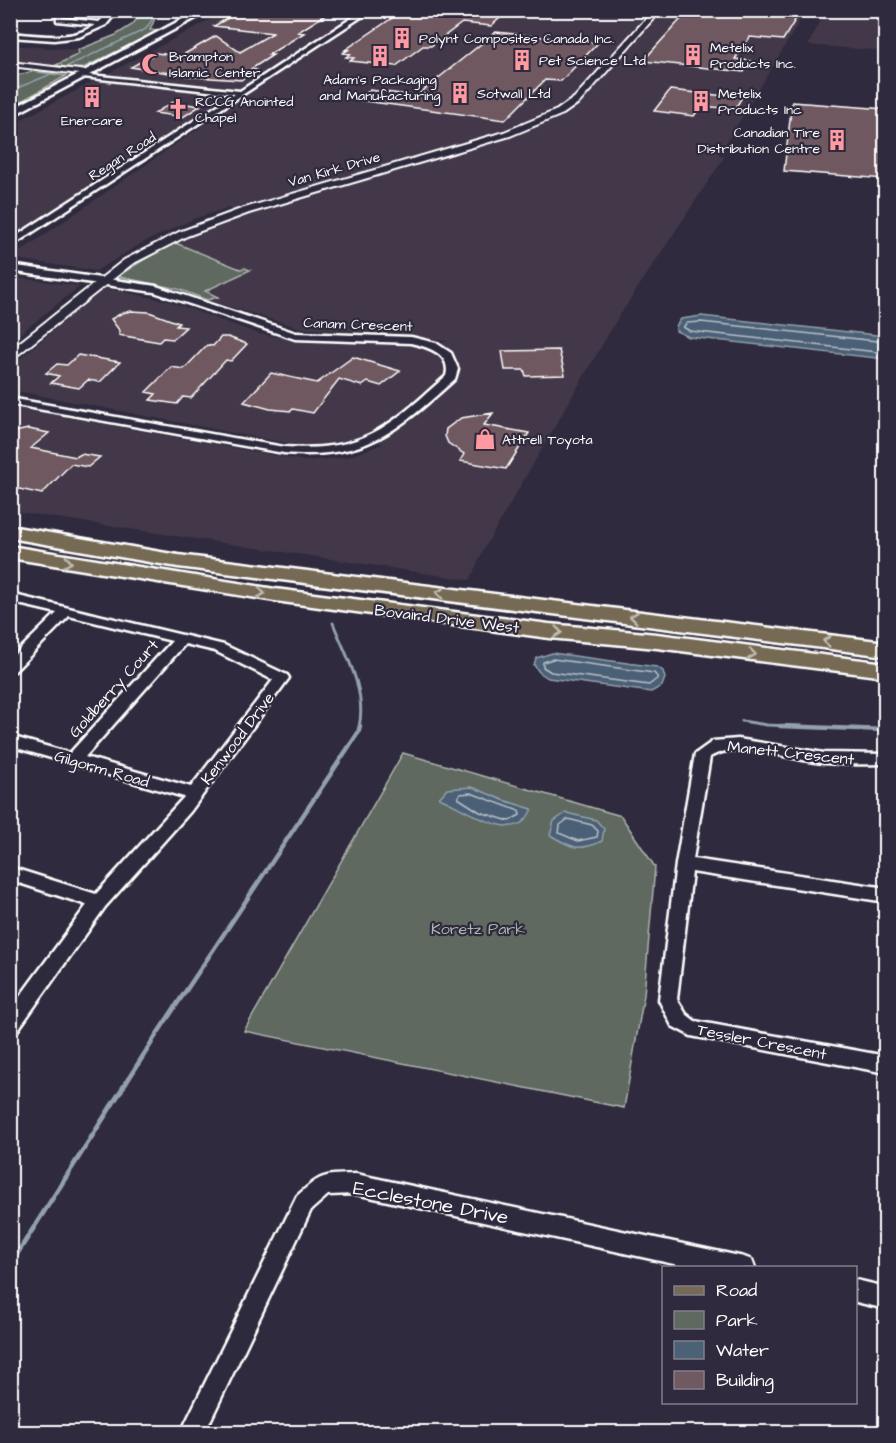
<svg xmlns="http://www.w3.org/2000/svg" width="896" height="1443" viewBox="0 0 896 1443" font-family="'Architects Daughter',sans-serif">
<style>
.built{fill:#423848}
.green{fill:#5e695f;stroke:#aeb4af;stroke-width:1.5}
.water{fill:#4b6176;stroke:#93a0ad;stroke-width:1.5}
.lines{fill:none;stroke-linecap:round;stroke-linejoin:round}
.shore{stroke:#b7c0c8;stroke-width:1.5}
.stream-far3{stroke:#93a0ad;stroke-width:1.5}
.stream-far2{stroke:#93a0ad;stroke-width:3}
.stream-far1{stroke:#93a0ad;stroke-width:4.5}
.stream{stroke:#93a0ad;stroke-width:5}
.building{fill:#705961;stroke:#fff;stroke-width:1.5}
.minor-casing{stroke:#fff;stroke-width:5}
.tertiary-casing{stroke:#fff;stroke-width:4}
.secondary-casing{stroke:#fff;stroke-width:5}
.primary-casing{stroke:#fff;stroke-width:5}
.minor{fill:#2f2a3d;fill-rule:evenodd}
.tertiary{fill:#2f2a3d;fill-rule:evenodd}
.secondary{fill:#2f2a3d;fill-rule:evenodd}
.primary{fill:#766a54;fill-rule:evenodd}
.oneway{stroke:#c1bcb2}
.labels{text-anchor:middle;stroke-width:4.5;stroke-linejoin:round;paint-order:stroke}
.far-poi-label{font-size:14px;fill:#fff;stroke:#2f2a3d;text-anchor:start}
.far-street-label{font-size:14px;fill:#fff;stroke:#2f2a3d}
.street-label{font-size:16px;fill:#fff;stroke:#2f2a3d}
.park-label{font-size:16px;fill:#aeb4af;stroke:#2f2a3d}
.near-street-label{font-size:20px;fill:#fff;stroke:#2f2a3d}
</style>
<rect width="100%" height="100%" fill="#2f2a3d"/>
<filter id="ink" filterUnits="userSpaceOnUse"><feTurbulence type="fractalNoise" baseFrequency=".0167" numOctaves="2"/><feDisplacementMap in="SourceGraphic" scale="12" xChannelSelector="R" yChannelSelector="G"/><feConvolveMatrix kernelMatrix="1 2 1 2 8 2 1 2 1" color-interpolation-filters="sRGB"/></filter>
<g filter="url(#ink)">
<path class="built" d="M226,11H806L719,155L725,156L616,321L485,547L470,580L11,511V407L306,461L347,457L383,444L364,437L330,446L296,445L11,390V366L104,288L168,301L259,334L308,341L392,344L424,349L447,341L378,333L304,329L207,300L178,289L120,277L119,275L138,261L173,242L209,226L241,216L228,208L196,218L142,243L96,271L16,259L15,255L202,126L188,124L11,240V125Z
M826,11H885V51L808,45Z
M10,45L78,50L79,54L53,67L11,62Z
M11,277L80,286L11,341Z"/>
<path class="green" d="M144,10L166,11L156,16L150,30L158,31L83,68L73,69L56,65L79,54L78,50L116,35L132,25Z
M33,71L66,76L11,107V77Z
M173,242L240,269L245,268L250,270L205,291L218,297L207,300L178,289L120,277L119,275Z
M403,753L621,816L655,867L644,995L624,1108L244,1031Z"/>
<path class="water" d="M701,316L885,336V359L689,337L676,331V326L681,319Z
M552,653L657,667L663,671L665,678L662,686L651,692L548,678L539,672L534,665L536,658Z
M472,787L503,800L532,809C530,813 527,818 524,821C505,839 459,805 439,798L447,789Z
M566,813L596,820L604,829L602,841C579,852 572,848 550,835L554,821Z"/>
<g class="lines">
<path class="shore" d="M886,342L701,322L687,323L683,327L690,331L886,353
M553,659L654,673L658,678L649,685L551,672L543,667V662Z
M471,793L519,811L520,815L509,821L480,812L458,798L460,794Z
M568,819L592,825L598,831L597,837L578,841L559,833L560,825Z"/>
<path class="stream-far3" d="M68,66L146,29L158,10
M10,91L49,75"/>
<path class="stream-far2" d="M333,623C346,655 367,691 359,727
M742,721L767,725L816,727"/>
<path class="stream-far1" d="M780,726L886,730
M151,1043L358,733L360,726"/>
<path class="stream" d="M10,1265L152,1042"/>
</g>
<path class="building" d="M242,10H333L298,32L304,33L268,55H273L251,69L256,70L241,80L195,77L131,67L156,53L181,56L216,36L240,52L273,33L214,26Z
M404,10H509L491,26L462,23L431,46H423L396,66L350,61L354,58L346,57L351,54L343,53L348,50H345Z
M689,10L746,16L750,10L800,12L783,40L750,37L735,59L751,61L744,72L643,61Z
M496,32L598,43L561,81L545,80L505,120L357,100L370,90L416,96Z
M670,90L725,96L742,97L735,109L701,106L694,116L654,111Z
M173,102L200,106L183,117L155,113Z
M792,102L885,109V179L784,171Z
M131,311L149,312L179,323L176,326L186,327L173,339L163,338L159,342L119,335V330L111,319L122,313Z
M221,337H228L247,344L231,361L226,360L191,398L183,397L177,404L150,400L156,394L146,392L171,367L184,369L207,345L213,346Z
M559,350L565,375L526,376L524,370H505L502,351Z
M78,355L120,362L100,382L88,380L79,388L51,383L59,376L46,373L57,364L67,365Z
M353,357L400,371L381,386L368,382L362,386L339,379L313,413L293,409L291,411L270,409L244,402L271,373L317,383Z
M493,413L484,425L529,433L506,469L460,461L464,454L448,443L445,436L446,429L461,418Z
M28,429L49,433L31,448L76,457L81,454L100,457L88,467L71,464L42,494L10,487V433Z"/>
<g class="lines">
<defs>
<path id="minor" d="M56,10H62V18L99,22L111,10H118L106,25L79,37L54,40L10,37V33C38,35 70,42 95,25L57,21Z
M364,10H372L10,247V240L235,94L83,77L81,74L240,91Z
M10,265L156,286L296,333L411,337L436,343L451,353L458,369L455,379C397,431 366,460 284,453L10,404V398L284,447C364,453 390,426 446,376C452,354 428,347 411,343L295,339L154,292L10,271Z
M10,594L224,645L287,675L289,678L190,812L105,907L17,1031L10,1033V1010L87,905L10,880V867L96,894L184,797L10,746V736L70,753L172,641L69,616L15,671L10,673V659L57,613L10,602ZM185,644L215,651L273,680L191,787L85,757Z
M738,739L824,753L886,754V764C865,764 845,765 825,763C791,761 739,739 710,757L693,859L886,888V902L692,872L677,999L686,1014L695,1021L886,1056V1073L691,1036L672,1026L659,1000L676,864L695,754L713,741Z
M356,1174L744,1257L752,1260L755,1268H692L356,1194L328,1195L311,1210L205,1432H181L297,1196C321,1174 323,1175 356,1174Z
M856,1280L886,1287V1309L856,1302Z"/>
<path id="tertiary" d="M654,10H661L580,102L563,114L510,136L249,213L187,236L132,264L10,361V350L124,260L179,232L241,209L504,132L557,110L574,98Z
M10,62L88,71L92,73L88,75L10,66Z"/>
<path id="secondary" d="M200,10H211L10,117V110Z"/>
<path id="primary" d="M10,526L178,555L886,642V656L178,567L10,538Z
M10,546L275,589L549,624L657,634L886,663V677L657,648L549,638L275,601L10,558Z"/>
</defs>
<use href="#minor" class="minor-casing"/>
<use href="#tertiary" class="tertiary-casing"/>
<use href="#secondary" class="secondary-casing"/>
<use href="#primary" class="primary-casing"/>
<use href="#minor" class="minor"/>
<use href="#tertiary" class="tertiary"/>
<use href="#secondary" class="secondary"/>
<use href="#primary" class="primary"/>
</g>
<defs><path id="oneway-chevron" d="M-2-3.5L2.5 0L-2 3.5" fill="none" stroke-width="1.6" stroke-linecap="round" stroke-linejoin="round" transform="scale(1.5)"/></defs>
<g class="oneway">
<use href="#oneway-chevron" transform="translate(68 562) rotate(9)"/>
<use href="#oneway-chevron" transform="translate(261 593) rotate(9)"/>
<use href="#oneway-chevron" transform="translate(440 593) rotate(-173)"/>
<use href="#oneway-chevron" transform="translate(634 617) rotate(-173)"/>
<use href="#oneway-chevron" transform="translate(558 632) rotate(6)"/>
<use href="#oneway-chevron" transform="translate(827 641) rotate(-173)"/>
<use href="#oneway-chevron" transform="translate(752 654) rotate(8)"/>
</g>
</g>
<defs>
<symbol id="building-bare" viewBox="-9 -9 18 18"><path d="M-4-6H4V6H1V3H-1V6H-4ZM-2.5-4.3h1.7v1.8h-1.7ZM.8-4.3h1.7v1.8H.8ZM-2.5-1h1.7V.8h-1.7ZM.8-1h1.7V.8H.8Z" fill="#ff9aa2" stroke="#2f2a3d" stroke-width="2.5" paint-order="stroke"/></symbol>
<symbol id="mosque-bare" viewBox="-9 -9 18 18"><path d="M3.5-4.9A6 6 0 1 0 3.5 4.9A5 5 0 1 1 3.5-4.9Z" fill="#ff9aa2" stroke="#2f2a3d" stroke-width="2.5" paint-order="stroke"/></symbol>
<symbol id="church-bare" viewBox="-9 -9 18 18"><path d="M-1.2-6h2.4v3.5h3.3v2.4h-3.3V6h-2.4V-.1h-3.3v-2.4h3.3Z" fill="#ff9aa2" stroke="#2f2a3d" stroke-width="2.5" paint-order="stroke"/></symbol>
<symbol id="shop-bare" viewBox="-9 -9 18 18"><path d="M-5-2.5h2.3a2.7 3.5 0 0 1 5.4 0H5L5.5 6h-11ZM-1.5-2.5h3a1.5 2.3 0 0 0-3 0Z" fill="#ff9aa2" stroke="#2f2a3d" stroke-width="2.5" paint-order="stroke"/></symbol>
</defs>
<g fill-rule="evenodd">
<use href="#building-bare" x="387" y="23" width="30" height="30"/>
<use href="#building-bare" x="678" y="40" width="30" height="30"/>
<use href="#building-bare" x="365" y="41" width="30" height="30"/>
<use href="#building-bare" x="507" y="45" width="30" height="30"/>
<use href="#mosque-bare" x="137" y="49" width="30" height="30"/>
<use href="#building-bare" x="445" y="78" width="30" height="30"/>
<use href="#building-bare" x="77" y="82" width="30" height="30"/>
<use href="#building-bare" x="686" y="86" width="30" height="30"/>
<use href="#church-bare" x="163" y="94" width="30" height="30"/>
<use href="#building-bare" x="822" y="125" width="30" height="30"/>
<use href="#shop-bare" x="470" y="424" width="30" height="30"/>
</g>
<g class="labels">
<g class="far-poi-label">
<text x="419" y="43">Polynt Composites Canada Inc.</text>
<text x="710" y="52">Metelix<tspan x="710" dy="16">Products Inc.</tspan></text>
<text x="169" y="61">Brampton<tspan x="169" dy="16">Islamic Center</tspan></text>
<text x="539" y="65">Pet Science Ltd</text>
<text x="380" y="84" text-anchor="middle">Adam's Packaging<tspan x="380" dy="16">and Manufacturing</tspan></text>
<text x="477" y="98">Sotwall Ltd</text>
<text x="718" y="98">Metelix<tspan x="718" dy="16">Products Inc</tspan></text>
<text x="195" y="106">RCCG Anointed<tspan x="195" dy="16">Chapel</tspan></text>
<text x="92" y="125" text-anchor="middle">Enercare</text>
<text x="820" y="137" text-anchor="end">Canadian Tire<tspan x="820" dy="16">Distribution Centre</tspan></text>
<text x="502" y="444">Attrell Toyota</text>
</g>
<g class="far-street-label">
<text transform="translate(122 156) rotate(-33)" y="5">Regan Road</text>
<text transform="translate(334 169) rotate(-16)" y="5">Van Kirk Drive</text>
<text transform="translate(358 324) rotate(2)" y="5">Canam Crescent</text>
</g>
<g class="street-label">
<text transform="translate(447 618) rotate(7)" y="6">Bovaird Drive West</text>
<text transform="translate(113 688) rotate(-48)" y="6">Goldberry Court</text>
<text transform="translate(237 738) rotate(-53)" y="6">Kenwood Drive</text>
<text transform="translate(791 752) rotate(6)" y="6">Manett Crescent</text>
<text transform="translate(102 768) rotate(16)" y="6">Gilgorm Road</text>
<text transform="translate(762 1041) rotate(11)" y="6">Tessler Crescent</text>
</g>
<g class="park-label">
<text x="478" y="934">Koretz Park</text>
</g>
<g class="near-street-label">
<text transform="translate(431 1202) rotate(11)" y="7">Ecclestone Drive</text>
</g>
</g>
<rect width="896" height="1443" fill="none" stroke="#2f2a3d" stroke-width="36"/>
<rect x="18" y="18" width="860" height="1407" fill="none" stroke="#fff" stroke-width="2" filter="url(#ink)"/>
<rect x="662" y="1266" width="195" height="138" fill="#2f2a3d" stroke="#827f8b" stroke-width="1.5"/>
<rect x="674" y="1286" width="30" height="9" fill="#766a54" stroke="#827f8b" stroke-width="1.5"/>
<text x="716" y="1296" font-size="18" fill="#ffffff">Road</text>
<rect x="674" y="1311" width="30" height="18" fill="#5e695f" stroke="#827f8b" stroke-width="1.5"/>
<text x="716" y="1326" font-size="18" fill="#ffffff">Park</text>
<rect x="674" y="1341" width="30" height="18" fill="#4b6176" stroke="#827f8b" stroke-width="1.5"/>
<text x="716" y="1356" font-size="18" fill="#ffffff">Water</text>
<rect x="674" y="1371" width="30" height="18" fill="#705961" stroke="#827f8b" stroke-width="1.5"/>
<text x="716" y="1386" font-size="18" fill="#ffffff">Building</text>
</svg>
